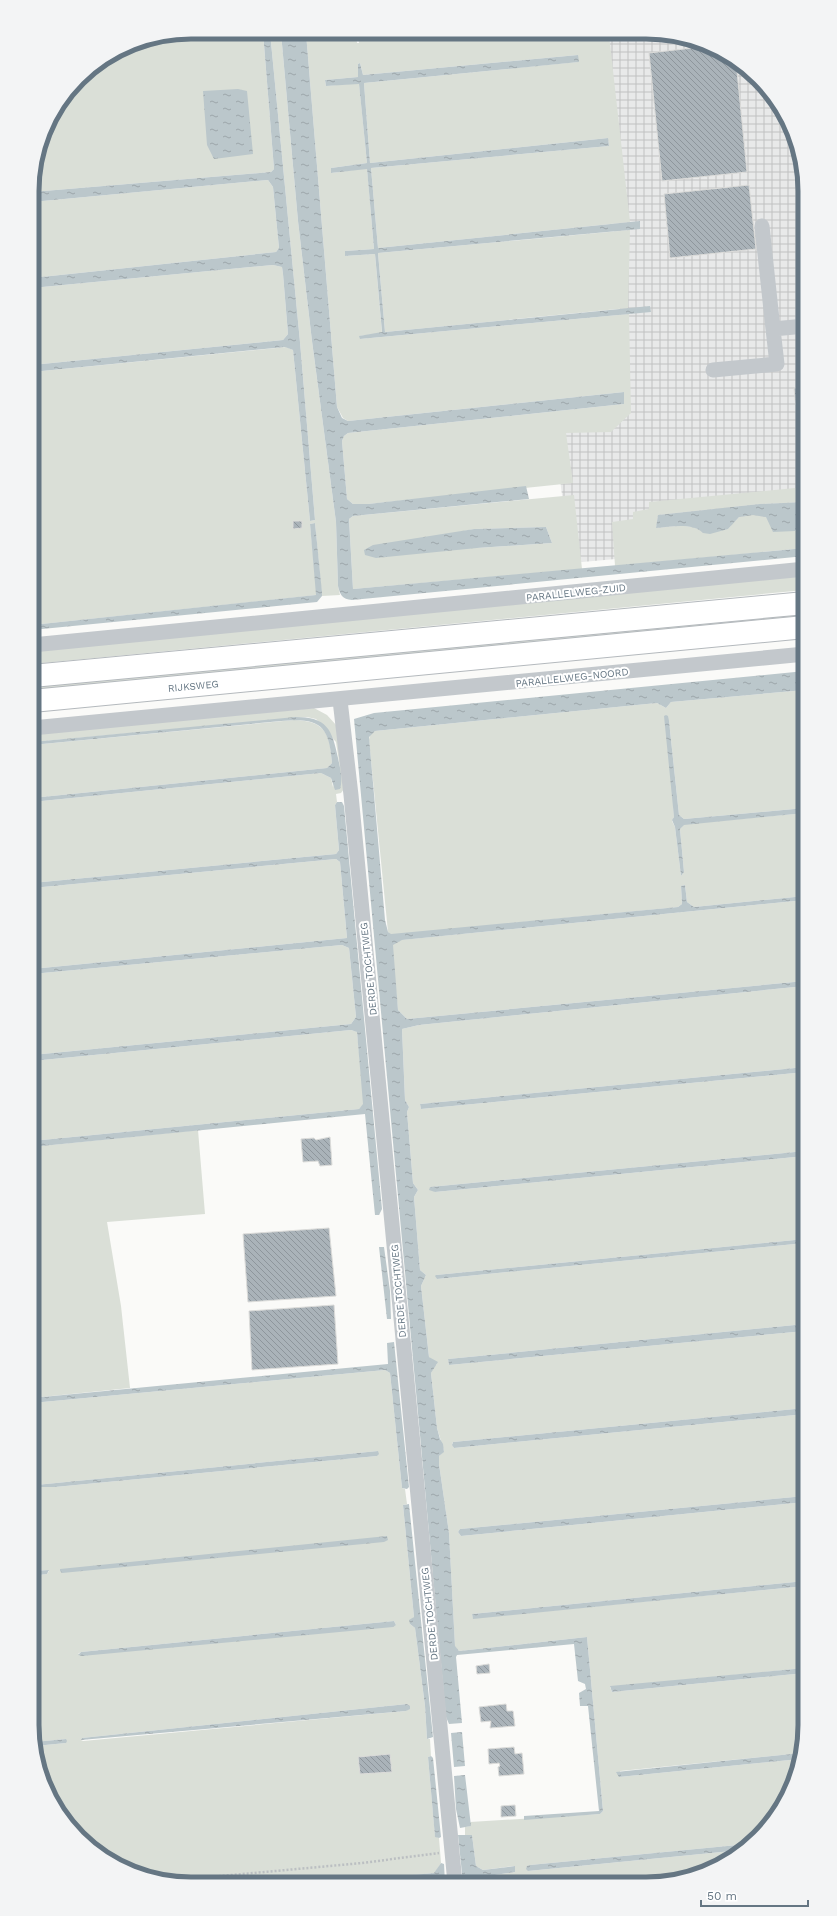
<svg xmlns="http://www.w3.org/2000/svg" width="837" height="1916" viewBox="0 0 837 1916" font-family="'Work Sans',sans-serif">
<style>
.industrial{fill:url(#industrial-grid)}
.grass{fill:#dadfd7;fill-rule:evenodd}
.water{fill:url(#water-ripples)}
.building{fill:url(#building-back-hatch);stroke:#dcdcda}
.lines{fill:none;stroke-linecap:round;stroke-linejoin:round}
.highway-casing{stroke:#b4b9bd;stroke-width:24}
.path{stroke:#bbbfc2;stroke-width:2.5;stroke-dasharray:2 2;stroke-linecap:butt}
.minor{stroke:#c3c8cc;stroke-width:15}
.highway{stroke:#fff;stroke-width:22}
.labels{text-anchor:middle;stroke-width:4;stroke-linejoin:round;paint-order:stroke}
.street-label{font-size:10px;fill:#657683;stroke:#fff}
.rim{fill:none;stroke:#657683;stroke-width:5}
</style>
<defs>
<pattern id="industrial-grid" width="8" height="8" patternUnits="userSpaceOnUse"><rect width="8" height="8" fill="#e8e9e9"/><path d="M0 4h8M4 0v8" fill="none" stroke="#c0c1c2"/></pattern>
<pattern id="water-ripples" width="26" height="14" patternUnits="userSpaceOnUse"><rect width="26" height="14" fill="#bbc7cb"/><path d="M2 4q2-2 4 0t4 0M15 11q2-2 4 0t4 0" fill="none" stroke="#9ca6aa"/></pattern>
<pattern id="building-back-hatch" width="6" height="6" patternUnits="userSpaceOnUse"><rect width="6" height="6" fill="#aab3b9"/><path d="M-1 5l2 2M0 0l6 6M5-1l2 2" fill="none" stroke="#8e969c"/></pattern>
</defs>
<rect width="100%" height="100%" fill="#fafaf8"/>
<path class="industrial" d="M600,35H677L717,48L751,72L778,103L800,149L805,191V509L627,558L571,563L552,419L627,409Z"/>
<path class="grass" d="M191,32H263L274,169L271,172L32,192V180L48,121L86,72L130,44Z
M270,32L281,33L298,221L312,341L336,522L338,586L340,595L322,596L315,523L310,524L317,595L32,625V372L286,347L293,350L310,521L315,520L300,342Z
M306,33H356L357,43H359L358,33L609,35L630,222L378,248L371,168L609,146L608,138L370,163L364,83L578,62V55L363,75L360,63L358,64V77L325,80L326,86L359,83L367,163L331,168L332,173L367,168L374,249L345,251V256L375,254L382,333L360,336V339L629,314L631,413L611,432L566,433L573,483L368,504H353L347,499L342,441L344,436L348,433L624,404V392L348,421L343,418L337,407Z
M268,180L273,187L279,248L276,252L32,278V202Z
M630,230L628,308L385,332L378,253Z
M273,265L282,267L283,274L288,334L283,340L32,365V288Z
M805,487V502L760,504L658,515L656,528C671,527 692,522 703,533L728,529L739,517L753,515L766,517L795,531L805,520V548L615,566L612,522L633,519V512L649,509V502Z
M574,495L582,569L353,589L349,519L353,516ZM546,527L552,543L477,548L440,536L474,529Z
M805,576V590L32,664V649Z
M805,612V620L32,694V687Z
M805,690V808L684,819L679,815L669,721L674,817L672,821L675,827L681,876L684,872L680,829L684,824L805,813V896L694,907L687,902L685,885L681,886L682,904L678,907L391,935L388,932L369,740L370,734L375,731L657,703L666,708L671,702Z
M314,708L327,715L337,726L344,789L341,793L336,794L337,802L335,805L339,850L336,854L32,883V802L321,773L331,778L333,787L340,768L336,742L316,719L307,717L32,742V734Z
M294,720C326,721 330,734 332,763L327,768L32,798V745Z
M336,859L340,862L347,938L32,969V888Z
M805,900V981L407,1019L398,1010L392,952L393,944L401,940Z
M342,945L349,948L356,1017L351,1024L32,1055V974Z
M805,986V1067L420,1104L421,1109L805,1072V1151L430,1187L435,1192L805,1156V1239L436,1275L437,1279L805,1243V1324L448,1359L449,1365L805,1331V1408L453,1442L452,1444L454,1448L805,1414V1496L460,1529L458,1532L461,1536L805,1502V1581L472,1614L473,1618L805,1586V1668L610,1687L612,1692L805,1673V1735L801,1753L620,1771L619,1777L800,1759L796,1776L772,1822L748,1844L530,1865L528,1871L742,1850L735,1857L688,1879L646,1884L478,1883L481,1877L515,1872L514,1866L483,1870L476,1866L472,1835H465V1827L470,1826V1822L600,1814L603,1811L587,1637L459,1651L455,1647L449,1533L439,1464V1456L444,1451L437,1428L431,1373L434,1366L437,1364L429,1357L421,1286L426,1275L420,1270L414,1197L418,1190L413,1183L407,1112L409,1107L405,1100L402,1029L419,1025Z
M351,1030L357,1032L364,1104L359,1109L32,1141V1061Z
M198,1130L205,1214L107,1222L121,1306L130,1388L32,1398V1147Z
M385,1370L390,1373L402,1488L405,1489L407,1504L403,1505L414,1617L410,1624L415,1628L425,1706L427,1739H430L431,1756L428,1757L435,1836L439,1838L441,1863L435,1873L337,1882L160,1881L120,1868L86,1844L53,1805L37,1767L35,1746L66,1743V1739L34,1742L32,1725V1576L47,1574L49,1571L47,1570L32,1571V1403ZM378,1451L377,1456L55,1487H35L36,1485ZM394,1621L396,1625L78,1654L81,1652ZM407,1704L410,1706L406,1711L83,1741L81,1740L82,1738Z
M430,1879H435L440,1883L393,1882Z"/>
<path class="water" d="M263,32H270L300,342L315,520L310,521L293,350L285,347L32,372V365L283,340L288,334L283,274L282,267L273,265L32,288V278L276,252L279,248L273,187L268,180L32,202V192L271,172L274,169Z
M281,33H306L337,407L342,418L348,421L624,392V404L348,433L344,436L342,441L347,499L353,504H368L526,486L529,499L353,516L349,519L353,589L805,548V556L352,600C342,599 340,595 338,586L336,522L312,341L298,221Z
M578,55L579,62L364,83L370,163L608,138L609,146L371,168L378,248L640,221V229L378,253L385,332L650,306L651,312L360,339L359,336L382,332L375,254L345,256V251L374,249L367,169L331,173V168L367,163L359,84L326,86L325,80L358,77V64L360,63L363,75Z
M238,89L247,91L253,154L214,159L207,145L203,91Z
M805,502V520L795,531L773,532L766,517L753,515L739,517L728,529L710,534L703,533C692,522 670,527 656,528L658,515L760,504Z
M315,523L322,592V596L317,602L32,630V625L316,595L310,524Z
M546,527L552,543L477,548L376,558L365,555L364,550L373,545L474,529Z
M805,671V690L671,702L666,708L657,703L375,731L369,737L385,920L388,932L391,934L678,907L682,904L681,886L685,885L687,902L694,907L805,896V900L402,940L393,945L398,1010L407,1019L805,981V986L419,1025L402,1029L405,1100L409,1107L407,1112L413,1183L418,1190L414,1197L420,1270L426,1275L421,1286L429,1357L438,1362L431,1373L437,1428L440,1439L443,1444L444,1452L439,1456V1464L449,1533L455,1646L459,1651L587,1637L603,1811L600,1814L524,1820V1816L599,1811L588,1706H580L579,1693L586,1689L585,1684L578,1681L574,1644L457,1655L456,1657L462,1723L449,1724L446,1717L354,719L374,713Z
M666,715L668,716L669,721L679,815L684,819L805,808V813L684,825L680,829L684,872L681,876L675,827L672,820L674,817L664,716Z
M295,717C327,717 332,729 338,758C340,767 343,780 340,789L335,790L331,778L321,773L32,802V798L327,768L332,763C329,724 319,718 281,721L32,745V742Z
M337,802H342L344,806L382,1209L379,1215H375L365,1114L32,1147V1141L359,1109L363,1104L357,1032L351,1030L32,1061V1055L351,1024L356,1017L349,948L342,945L32,974V969L347,938L340,862L336,859L32,888V883L336,854L339,850L335,805Z
M805,1067V1072L421,1109L420,1104Z
M805,1151V1156L435,1192L429,1190L430,1187Z
M805,1239V1243L437,1279L435,1276L436,1275Z
M379,1247H384L390,1291L391,1319H387Z
M805,1324V1331L449,1365L448,1359Z
M394,1342L409,1487L407,1489L402,1488L390,1373L385,1370L32,1403V1398L388,1364L387,1343Z
M805,1408V1414L454,1448L452,1445L453,1442Z
M378,1451L379,1454L377,1456L55,1487H35L36,1485Z
M805,1496V1502L461,1536L458,1532L460,1529Z
M409,1504L433,1737L427,1739L425,1706L415,1628L410,1624L409,1620L414,1617L403,1505Z
M387,1536L388,1540L384,1542L62,1573L60,1571V1569Z
M49,1570L47,1574L32,1576V1571Z
M805,1581V1586L473,1619L472,1614Z
M394,1621L396,1625L393,1627L82,1656L78,1655L81,1652Z
M805,1668V1673L612,1692L610,1686Z
M407,1704L410,1706V1709L406,1711L81,1740L82,1738Z
M462,1732L465,1766L454,1767L451,1733Z
M66,1739L67,1741L66,1743L35,1746L34,1742Z
M801,1753L800,1759L619,1777L616,1772Z
M431,1756L433,1758L441,1837L439,1838L435,1837L428,1757Z
M465,1775L471,1826L460,1828L456,1809L454,1776Z
M458,1835H472L476,1866L483,1870L515,1866V1872L481,1877L478,1883H463Z
M748,1844L742,1850L528,1871L526,1869L527,1866L530,1865Z
M441,1863L444,1864L445,1883L430,1879L393,1882H337L434,1873Z"/>
<path class="building" d="M710,46L736,61L747,172L662,181L649,53Z
M749,185L756,249L670,258L664,194Z
M805,387V427L798,428L794,388Z
M293,521H302V528L293,529Z
M330,1137L332,1165L320,1166L318,1161L303,1162L301,1139L314,1138L316,1140Z
M329,1228L336,1296L248,1302L243,1234Z
M334,1305L338,1364L252,1370L249,1311Z
M489,1664L490,1673L477,1674L476,1666Z
M506,1704L507,1711H513L515,1726L490,1728L491,1721L481,1722L479,1707Z
M514,1747L515,1754L522,1753L524,1774L499,1776L498,1767L500,1766L499,1763L489,1764L488,1749Z
M390,1754L392,1772L360,1774L358,1757Z
M515,1805L516,1816L501,1817V1806Z"/>
<g class="lines">
<defs>
<g id="highway">
<path d="M32,676L805,603"/>
<path id="s1" d="M32,701L805,627"/>
</g>
</defs>
<use href="#highway" class="highway-casing"/>
<path class="path" d="M167,1881L362,1863L439,1853"/>
<path class="minor" d="M762,226L773,329
M713,370L777,364L773,329L805,326
M32,645L805,569
M340,700L351,795L455,1883
M32,728L805,654"/>
<use href="#highway" class="highway"/>
</g>
<g class="labels">
<g class="street-label">
<text transform="translate(576 592) rotate(-6)" y="4">PARALLELWEG-ZUID</text>
<text transform="translate(572 677) rotate(-6)" y="4">PARALLELWEG-NOORD</text>
<text dy="4" stroke="none"><textPath href="#s1" startOffset="162">RIJKSWEG</textPath></text>
<text transform="translate(368 969) rotate(-96)" y="4">DERDE TOCHTWEG</text>
<text transform="translate(398 1291) rotate(-95)" y="4">DERDE TOCHTWEG</text>
<text transform="translate(429 1614) rotate(-96)" y="4">DERDE TOCHTWEG</text>
</g>
</g>
<path d="M0 0H837V1916H0ZM191 39H646A152 152 0 0 1 798 191V1725A152 152 0 0 1 646 1877H191A152 152 0 0 1 39 1725V191A152 152 0 0 1 191 39Z" fill="#f3f4f5" fill-rule="evenodd"/>
<path class="rim" d="M191 39H646A152 152 0 0 1 798 191V1725A152 152 0 0 1 646 1877H191A152 152 0 0 1 39 1725V191A152 152 0 0 1 191 39Z"/>
<path d="M701 1900v6h107v-6" fill="none" stroke="#657683" stroke-width="2"/>
<text x="707" y="1900" font-size="12" fill="#657683" stroke="#ffffff" stroke-width="3" paint-order="stroke">50 m</text>
</svg>
